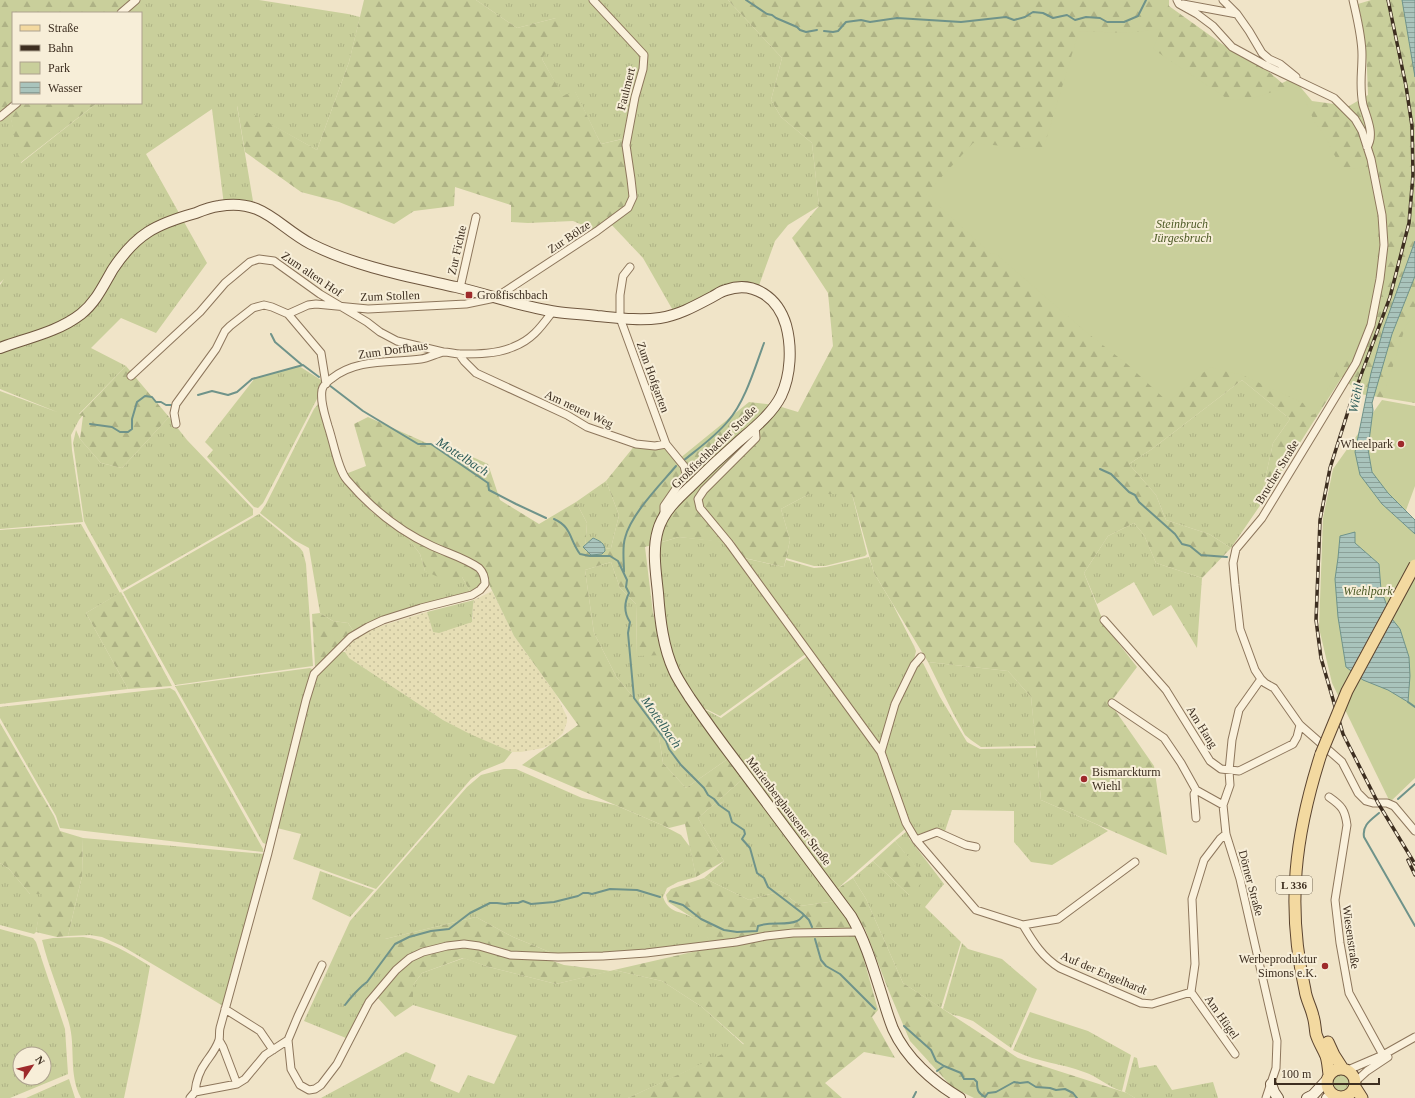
<svg xmlns="http://www.w3.org/2000/svg" width="1415" height="1098" viewBox="0 0 1415 1098" font-family="'Times New Roman',serif">
<style>
.farmland{fill:url(#farmland-dots)}
.grass{fill:url(#grass-tufts);fill-rule:evenodd}
.forest{fill:url(#forest-firs)}
.green{fill:#c9cf9b}
.water{fill:url(#water-rules);stroke:#6f938a}
.lines{fill:none;stroke-linecap:round;stroke-linejoin:round}
.stream{stroke:#6f938a;stroke-width:2}
.minor-casing{stroke:#8d765c;stroke-width:9}
.secondary-casing{stroke:#6f573f;stroke-width:12}
.primary-casing{stroke:#5b4430;stroke-width:13}
.minor{stroke:#faf1dc;stroke-width:7}
.secondary{stroke:#faf1dc;stroke-width:10}
.primary{stroke:#f3d9a0;stroke-width:11}
.rail-casing{stroke:#3d2e20;stroke-width:3.5}
.rail{stroke:#f7eed8;stroke-width:2;stroke-dasharray:6;stroke-linecap:butt}
.primary-bridge-casing{stroke:#5b4430;stroke-width:13;stroke-linecap:butt}
.primary-bridge{stroke:#f3d9a0;stroke-width:11}
.poi-dot{fill:#9e2a2b;stroke:#f7eed8;stroke-width:1.5}
.labels{text-anchor:middle;stroke-width:4;stroke-linejoin:round;paint-order:stroke}
.shield{fill:#f7eed8;stroke:#756857;stroke-width:1}
.shield-label{font-size:11px;font-weight:bold;fill:#3d2e20}
.street-label{font-size:12px;fill:#3d2e20;stroke:#f7eed8}
.park-label{font-size:12px;font-style:italic;fill:#4d5a26;stroke:#f7eed8}
.poi-label{font-size:12px;fill:#3d2e20;stroke:#f7eed8;text-anchor:start}
.water-label{font-size:13px;font-style:italic;fill:#2f5d5a;stroke:#f7eed8}
</style>
<defs>
<pattern id="farmland-dots" width="8" height="8" patternUnits="userSpaceOnUse"><rect width="8" height="8" fill="#e6deb5"/><path d="M2 2h.1M6 6h.1" fill="none" stroke="#c6bf9b" stroke-width="1.8" stroke-linecap="round"/></pattern>
<pattern id="grass-tufts" width="24" height="20" patternUnits="userSpaceOnUse"><rect width="24" height="20" fill="#c9cf9b"/><path d="M3 7l-1-3M5 7V3M7 7l1-3M15 17l-1-3M17 17v-4M19 17l1-3" fill="none" stroke="#aeb285"/></pattern>
<pattern id="forest-firs" width="22" height="20" patternUnits="userSpaceOnUse"><rect width="22" height="20" fill="#c9cf9b"/><path d="M5 1l3.5 6h-7zM16 11l3.5 6h-7z" fill="#aeb285"/></pattern>
<pattern id="water-rules" width="6" height="5" patternUnits="userSpaceOnUse"><rect width="6" height="5" fill="#a9c4bc"/><path d="M0 2.5h6" fill="none" stroke="#8ba098"/></pattern>
</defs>
<rect width="100%" height="100%" fill="#f0e4c8"/>
<path class="farmland" d="M492,591L514,636L557,696L567,717V722L563,733L553,743L543,748L521,752H512L469,734L443,720L349,658L345,652L348,644L356,637L374,628L427,612L433,632L473,619V605L474,600Z"/>
<path class="grass" d="M136,0H259L348,14L360,17L349,62L317,150L237,106L254,207L224,205L212,109L146,154L207,263L156,333L121,318L91,348L126,366L79,414L83,415L79,420L71,435L72,450L83,522L0,529V391L57,412L0,389V285L4,279L0,283V117L9,109L21,163L97,103H141V13H121Z
M476,0H728L782,58L771,100L781,117L812,143L819,206L788,225L775,241L757,291L744,287L675,314L643,258L609,222L626,138L601,144L575,92L563,97L542,59L556,18L517,28Z
M299,366L321,380V385L318,397L263,503L258,508L254,507L207,457L213,450L205,442L255,378Z
M1242,380L1290,419L1273,443L1259,507L1231,548L1209,534L1166,520L1156,495L1129,464L1152,449Z
M318,404L342,479L353,493L372,512L408,538L420,554L425,571L462,577L471,593L354,632L348,623L333,621L320,613L309,548L294,540L260,513L266,504L314,409Z
M169,417L187,440L253,509V515L122,590L88,529L84,521L73,443L76,430L80,439L101,463L122,468Z
M606,481L619,515L611,548L585,552L587,523L576,502Z
M809,494H852L867,554L865,556L825,566H814L786,558L790,540L781,509Z
M259,514L300,548L303,552L306,564L313,666L175,685L123,592Z
M1134,523L1144,535L1156,563L1202,578L1197,648L1171,605L1153,616L1134,582L1097,604L1084,573L1108,536Z
M81,524L120,593L86,613L128,689L0,704V530Z
M679,537L727,542L807,653L720,716L708,710L701,708L683,679L668,644L658,565L659,543Z
M869,557L874,573L892,603L914,646L916,651L913,664L881,740L879,743L743,558L784,567L786,560L814,568L826,567Z
M611,562L620,588L636,604L637,655H663L729,758L686,788L663,763L657,724L617,678L594,633L585,570Z
M474,600L473,605L472,622L439,633L433,632L427,612Z
M340,651L345,652L349,658L443,720L470,734L512,752L504,762L482,771L471,779L376,889L293,859L301,834L277,828L313,685L318,674Z
M809,655L880,755L906,828L837,889L703,710L708,711L721,718Z
M928,662L1008,671L1031,697L1036,746L981,747L971,740L965,735L953,713Z
M922,663H923L940,697L967,742L980,749L1036,748L1041,800L1098,825L1108,831L1052,865L1031,862L1014,842V811L952,810L945,831L937,829L916,835L905,816L883,753L897,705L918,664Z
M310,668L312,669L313,673L269,842L266,844L263,843L175,686Z
M170,688L175,691L263,849V852L60,828L56,816L0,718V707Z
M504,769H516L582,798L615,805L662,825L681,835L690,847L696,877L678,882L667,888L663,897C669,914 680,910 693,918C699,922 707,937 712,944L636,952L557,955L513,937L476,917L385,939L387,977L360,1013L346,1038L304,1021L350,921L467,787L481,775Z
M744,778L836,901L800,906L781,891L749,900L704,878L724,861L698,818Z
M907,831L911,837L909,838L944,884L925,907L961,942L941,1008L903,983L866,899L853,878L873,861L909,895L921,873L895,841Z
M83,838L265,854L223,1006L122,946L102,937L90,935L68,936L82,876Z
M0,863L9,869L30,894H43L36,932L34,934L0,925Z
M320,871L368,888L374,890L350,917L312,899Z
M0,929L33,938L36,942L65,1029L68,1074L10,1098H0ZM20,1054H44V1078H20Z
M83,937C108,940 129,953 150,966L140,1021L124,1098H81C68,1073 76,1048 69,1023C61,995 49,969 42,940L53,938Z
M962,943L968,949L1002,959L1037,989L1011,1048L973,1021L959,1016L953,1015L943,1009Z
M464,958L489,967L556,984L614,970L662,981L702,1007L744,1045L628,1098H321L406,1052L436,1065L430,1081L459,1093L468,1075L494,1084L517,1036L413,1005V985L422,973Z
M1030,1012L1088,1031L1131,1055L1122,1091C1108,1087 1097,1076 1084,1072C1060,1063 1035,1062 1013,1050Z
M1134,1057L1137,1058L1139,1068L1156,1065L1172,1090L1213,1082L1218,1098H1135L1125,1092Z
M1332 1082a9 9 0 1 1 18 0a9 9 0 1 1-18 0Z
M69,1079L75,1098H26Z"/>
<path class="forest" d="M0,0H136L121,13H13V103H97L20,163L9,110L0,117Z
M364,0H476L517,28L556,18L564,19L542,59L563,96L575,91L601,144L627,138L633,197L628,208L597,231L573,221L528,223L511,222V205L455,187L454,206L414,211L394,224L339,202L301,192L245,152L237,105L317,150L349,62Z
M728,0H1169V6L1222,44L1262,66L1282,83L1293,78L1312,101L1349,106L1368,95C1367,65 1366,34 1358,4L1371,0H1415V403L1360,394L1342,377L1259,507L1273,443L1290,419L1242,380L1152,449L1129,464L1156,495L1166,520L1209,534L1231,548L1202,578L1156,563L1144,535L1134,523L1108,536L1084,573L1105,626L1137,667L1110,703L1154,766L1167,855L1041,800L1031,697L1008,671L928,662L874,573L852,494H809L781,509L790,540L784,567L736,556L734,541L729,543L679,537L645,547L653,613L663,655L637,656L636,604L620,588L611,562L585,570L594,633L617,678L657,724L663,763L686,788L729,758L744,778L698,818L724,861L696,877L685,824L669,828L522,765L578,725L514,636L485,576L479,569L402,530L343,475L366,466L354,424L368,417L431,445L453,448L488,464L500,500L539,524L576,502L587,523L585,552L611,548L619,515L606,481L636,444H666L679,459L749,402L775,405L798,412L833,346L828,293L792,238L819,206L812,143L781,117L771,100L782,58Z
M126,366L169,417L122,468L101,463L80,439L83,416L79,415Z
M408,538L416,539C429,545 484,567 482,582C481,587 475,590 471,593L462,577L447,581L425,571L420,554Z
M121,592L127,603L172,686L128,689L86,613Z
M320,613L333,621L348,623L354,632L321,663L315,666L312,614Z
M0,723L54,816L60,831L83,838L82,876L68,936L57,937L36,932L42,894H30L9,869L0,863Z
M895,841L921,872L923,880L914,893L909,895L873,861Z
M704,878L749,900L781,891L800,906L836,901L847,918L859,942L878,1010L872,1017L895,1058L864,1052L825,1083L842,1098H628L744,1044L702,1007L662,981L614,970L714,947L693,918L668,902L666,895L671,889Z
M853,878L866,899L903,983L1018,1058L1127,1093L1135,1098H974L952,1087L910,1041L888,989L865,929L849,904L837,889Z
M476,917L513,937L557,955L510,953L489,945L461,941L427,950L387,977L383,969L385,939Z
M466,945L544,958L564,965L611,971L556,984L489,967L463,958L422,973L413,985V1005L395,1017L377,997L405,965L416,957Z"/>
<path class="green" d="M1161,29L1153,49L1229,100L1253,98L1295,85L1300,88L1314,121L1323,133L1337,160L1340,170L1368,167L1373,186L1377,212L1378,243L1377,279L1371,307L1363,339L1360,345L1338,369L1319,406L1315,414L1311,415L1303,403L1240,374L1228,372L1210,367L1168,402L1127,364L1086,332L996,254L990,253L926,194L973,143L1043,150L1079,31L1128,33Z
M1415,316V402L1383,397L1406,325Z
M1382,400L1415,406V486L1405,513L1415,522V778L1390,802L1332,683L1319,628L1323,518L1333,469Z"/>
<path class="water" d="M1402,0H1415V77Z
M1415,241V276L1392,334L1372,403L1373,410L1368,449L1372,472L1388,493L1415,520V534L1382,504L1360,475L1355,452L1371,373L1384,327Z
M1355,532V543L1379,564L1381,590L1392,619L1400,629L1409,657L1410,676L1408,702L1388,690L1363,680L1346,667L1338,617L1335,579L1338,558L1340,536Z
M593,538C600,541 605,543 605,551L602,554L591,555L583,547Z"/>
<g class="lines">
<path class="stream" d="M746,0L767,14L772,15L776,18L797,27L800,30L806,32L817,30
M824,31L833,32L838,31L846,22L861,20L870,22L897,18L961,22L1006,17L1014,20L1025,17L1033,12L1043,13L1053,18L1067,15L1075,20L1086,17L1100,18L1107,22H1124L1138,16L1146,0
M271,334L275,342L302,365
M329,385L363,411L418,444H431L488,483L489,490L516,504L546,518
M198,395L212,391L228,395L237,392L252,379L303,365L319,377
M90,424L112,427L120,432H128L132,429V419L137,402L145,396L152,397L156,402H161L166,405H171
M684,460C699,448 716,436 728,421C745,402 755,367 764,343
M1100,469L1111,474L1129,492L1135,495L1139,502L1175,534L1182,544L1190,546L1201,555L1227,557
M554,519C572,527 569,539 580,554L590,556H610L618,561L627,580L626,587L629,593C624,603 624,613 630,622L628,633L634,698L666,741L669,749L681,765L704,788L708,795L714,799L719,805L729,812L732,822L744,830L745,834L742,839L750,848L757,873L764,878L768,887L802,913L809,920L812,927
M624,572C624,561 622,548 625,538C631,514 660,485 676,466
M1408,702L1415,707
M1398,799L1415,784
M1379,813C1371,820 1362,825 1364,837L1415,926
M670,901L683,905L701,919L724,930L737,932L757,931L758,926C771,921 786,926 797,921C800,920 802,917 804,915
M815,939L821,960L826,966L840,974L875,1009
M345,1005C350,998 360,987 367,982L395,944L409,937L431,931L449,929L470,913L490,903H497L505,904L511,903H518L523,901L531,904L554,902L578,896L583,893H588L592,894L610,889L637,890L660,897
M904,1026L931,1050L936,1061L944,1066L961,1073L964,1079H974L977,1082C977,1090 978,1093 985,1097L988,1093L996,1092L1014,1082L1020,1083L1028,1082L1036,1087L1050,1088L1056,1090L1065,1089L1073,1093L1077,1098
M937,1071L944,1066
M913,1098L916,1092"/>
<defs>
<path id="minor" d="M1177,0L1179,4L1197,14L1213,26L1232,47L1265,65L1334,98L1355,119L1362,131L1371,159L1382,215L1384,245L1380,279L1371,325L1356,363L1315,431L1262,518L1236,549L1233,563L1235,585L1240,629L1255,670L1261,679L1265,683L1274,688L1300,725L1342,762L1358,793L1366,801L1373,803H1387L1394,806L1415,831
M1223,0L1237,14
M1353,0C1357,18 1362,37 1362,55C1362,74 1359,86 1363,105C1367,118 1375,135 1367,147
M1183,4L1237,14L1249,31L1262,53L1269,59L1280,64L1296,77
M121,13L136,0
M0,117L17,103
M630,267L623,276L620,295V318L666,444
M460,288L476,217
M459,354L464,361L476,373L567,415L587,427L636,444L655,446L666,444L684,466L686,474L664,506V516
M131,376L200,312L225,283L250,262L259,259L274,261L320,294L367,322L380,332L397,341L443,352
M326,384L321,353L288,314L308,305L316,304L368,309L466,304L495,298L597,231L628,208L633,197L631,179L626,145L635,97L643,69L644,55L593,0
M176,424L174,413L176,404L216,349L225,331L230,326L253,308L264,305L272,307L288,314
M755,427L756,438L704,490L698,499L700,508L729,543L881,752
M1104,620L1166,690L1210,761L1221,769L1239,771L1293,744L1297,737L1300,725
M921,657L914,665L895,704L881,752L906,823L916,840L976,910L1023,925C1033,942 1043,958 1060,968L1141,1003L1152,1004L1191,992L1195,964L1192,899L1204,860L1220,839L1226,834
M1261,679L1239,710L1232,740L1229,771L1230,785L1223,805L1226,834L1240,879L1277,1041L1276,1068L1266,1098
M1112,703L1164,738L1181,763L1196,790L1223,805
M1196,790L1194,794L1196,818
M1329,797C1342,806 1345,810 1347,825L1335,900L1340,943L1349,993L1383,1055
M916,840L937,832L966,845L976,847
M1023,925L1058,919L1135,862
M1191,992L1235,1054
M225,1009L260,1031L273,1050
M219,1040L223,1047L237,1084
M288,1040L298,1016L322,965
M1348,1070L1383,1055L1415,1037
M1355,1082L1367,1071L1388,1057
M195,1092C196,1082 200,1070 206,1062C211,1055 216,1049 219,1040C220,1036 219,1032 220,1028L268,853L306,700L314,674L351,637L368,627L383,620L421,608L472,595L480,590L485,584C485,578 484,573 479,568C465,558 447,553 432,546C399,531 371,508 347,480C338,470 333,440 328,426C325,415 320,402 322,390C323,385 327,382 331,379C356,358 392,363 421,359C429,358 437,353 444,352C449,352 455,354 460,354C477,354 497,354 513,347C532,340 541,327 553,311
M190,1098L195,1092L237,1084L245,1079L265,1055L288,1040L291,1069L300,1085L309,1090L315,1089L321,1085L337,1064L369,1002L396,970L410,958L423,952L447,946L464,944L479,946L510,955L558,957L603,956L646,953L736,942L766,936L793,933L860,932"/>
<path id="secondary" d="M0,348C27,338 58,332 81,314C96,302 103,286 113,269C136,234 156,224 196,213C203,210 211,207 219,206C263,198 277,226 311,244C357,267 407,276 456,287C490,295 523,307 557,312C570,314 583,314 597,316C618,318 639,321 660,318C679,315 695,306 712,297C716,295 721,291 726,290C754,280 778,298 786,325C792,347 791,375 781,396C772,414 753,429 738,442C722,456 706,471 691,486C678,498 663,512 658,530C652,550 656,573 658,593C660,620 663,647 674,671C678,680 685,690 690,698C705,720 721,742 737,763C775,814 813,865 851,916C866,942 874,971 883,999C886,1009 889,1019 893,1029C906,1058 933,1082 960,1098
M1271,1084L1274,1092L1278,1098
M1307,1098L1313,1095L1326,1081
M1327,1098L1335,1096"/>
<path id="primary" d="M1321,754C1295,835 1286,906 1305,990C1306,999 1311,1007 1313,1016C1315,1022 1315,1028 1316,1034C1318,1041 1323,1049 1326,1056C1328,1062 1328,1068 1329,1074
M1328,1042L1334,1055L1343,1069
M1327 1083a14 14 0 1 1 28 0a14 14 0 1 1-28 0Z
M1355,1087L1362,1098"/>
</defs>
<use href="#minor" class="minor-casing"/>
<use href="#secondary" class="secondary-casing"/>
<use href="#primary" class="primary-casing"/>
<use href="#minor" class="minor"/>
<use href="#secondary" class="secondary"/>
<use href="#primary" class="primary"/>
<defs>
<path id="rail" d="M1388,0L1406,86L1412,126L1413,175L1409,223L1390,297L1351,402L1330,468L1320,520L1316,620L1321,658L1343,734L1378,803L1415,864
M1408,860L1415,875"/>
</defs>
<use href="#rail" class="rail-casing"/>
<use href="#rail" class="rail"/>
<defs>
<path id="primary-bridge" d="M1321,754L1347,691L1415,565"/>
</defs>
<use href="#primary-bridge" class="primary-bridge-casing"/>
<use href="#primary-bridge" class="primary-bridge"/>
</g>
<g class="poi-dot">
<rect x="465" y="291" width="8" height="8" rx="2"/>
<circle cx="1401" cy="444" r="4"/>
<circle cx="1084" cy="779" r="4"/>
<circle cx="1325" cy="966" r="4"/>
</g>
<g class="labels">
<rect class="shield" x="1276" y="876" width="36" height="18" rx="3"/>
<g class="shield-label">
<text x="1294" y="889">L 336</text>
</g>
<g class="street-label">
<text transform="translate(626 89) rotate(-76)" y="4">Faulmert</text>
<text transform="translate(569 237) rotate(-34)" y="4">Zur Bölze</text>
<text transform="translate(457 250) rotate(-77)" y="4">Zur Fichte</text>
<text transform="translate(312 274) rotate(34)" y="4">Zum alten Hof</text>
<text transform="translate(390 296) rotate(-2)" y="4">Zum Stollen</text>
<text transform="translate(393 350) rotate(-8)" y="4">Zum Dorfhaus</text>
<text transform="translate(653 377) rotate(70)" y="4">Zum Hofgarten</text>
<text transform="translate(579 409) rotate(25)" y="4">Am neuen Weg</text>
<text transform="translate(714 447) rotate(-44)" y="4">Großfischbacher Straße</text>
<text transform="translate(1277 472) rotate(-59)" y="4">Brucher Straße</text>
<text transform="translate(1202 727) rotate(58)" y="4">Am Hang</text>
<text transform="translate(789 811) rotate(53)" y="4">Marienberghausener Straße</text>
<text transform="translate(1251 883) rotate(75)" y="4">Dörner Straße</text>
<text transform="translate(1351 937) rotate(82)" y="4">Wiesenstraße</text>
<text transform="translate(1104 973) rotate(23)" y="4">Auf der Engelhardt</text>
<text transform="translate(1222 1017) rotate(55)" y="4">Am Hügel</text>
</g>
<g class="park-label">
<text x="1182" y="228">Steinbruch<tspan x="1182" dy="14">Jürgesbruch</tspan></text>
<text x="1368" y="595">Wiehlpark</text>
</g>
<g class="poi-label">
<text x="477" y="299">Großfischbach</text>
<text x="1393" y="448" text-anchor="end">Wheelpark</text>
<text x="1092" y="776">Bismarckturm<tspan x="1092" dy="14">Wiehl</tspan></text>
<text x="1317" y="963" text-anchor="end">Werbeproduktur<tspan x="1317" dy="14">Simons e.K.</tspan></text>
</g>
<g class="water-label">
<text transform="translate(1355 398) rotate(-79)" y="5">Wiehl</text>
<text transform="translate(463 456) rotate(33)" y="5">Mottelbach</text>
<text transform="translate(662 722) rotate(55)" y="5">Mottelbach</text>
</g>
</g>
<rect x="12" y="12" width="130" height="92" fill="#f7eed8" stroke="#ada18e"/>
<rect x="20" y="25" width="20" height="6" fill="#f3d9a0" stroke="#ada18e"/>
<text x="48" y="32" font-size="12" fill="#3d2e20">Straße</text>
<rect x="20" y="45" width="20" height="6" fill="#3d2e20" stroke="#ada18e"/>
<text x="48" y="52" font-size="12" fill="#3d2e20">Bahn</text>
<rect x="20" y="62" width="20" height="12" fill="#c9cf9b" stroke="#ada18e"/>
<text x="48" y="72" font-size="12" fill="#3d2e20">Park</text>
<rect x="20" y="82" width="20" height="12" fill="url(#water-rules)" stroke="#ada18e"/>
<text x="48" y="92" font-size="12" fill="#3d2e20">Wasser</text>
<g transform="translate(32 1066) rotate(55)"><circle r="19" fill="#f7eed8" stroke="#ada18e"/>
<path d="M0-3L7 15L0 10L-7 15Z" fill="#9e2a2b"/>
<text y="-6" font-size="11" font-weight="bold" text-anchor="middle" fill="#3d2e20">N</text>
</g>
<path d="M1275 1078v6h104v-6" fill="none" stroke="#3d2e20" stroke-width="2"/>
<text x="1281" y="1078" font-size="12" fill="#3d2e20" stroke="#f7eed8" stroke-width="3" paint-order="stroke">100 m</text>
</svg>
